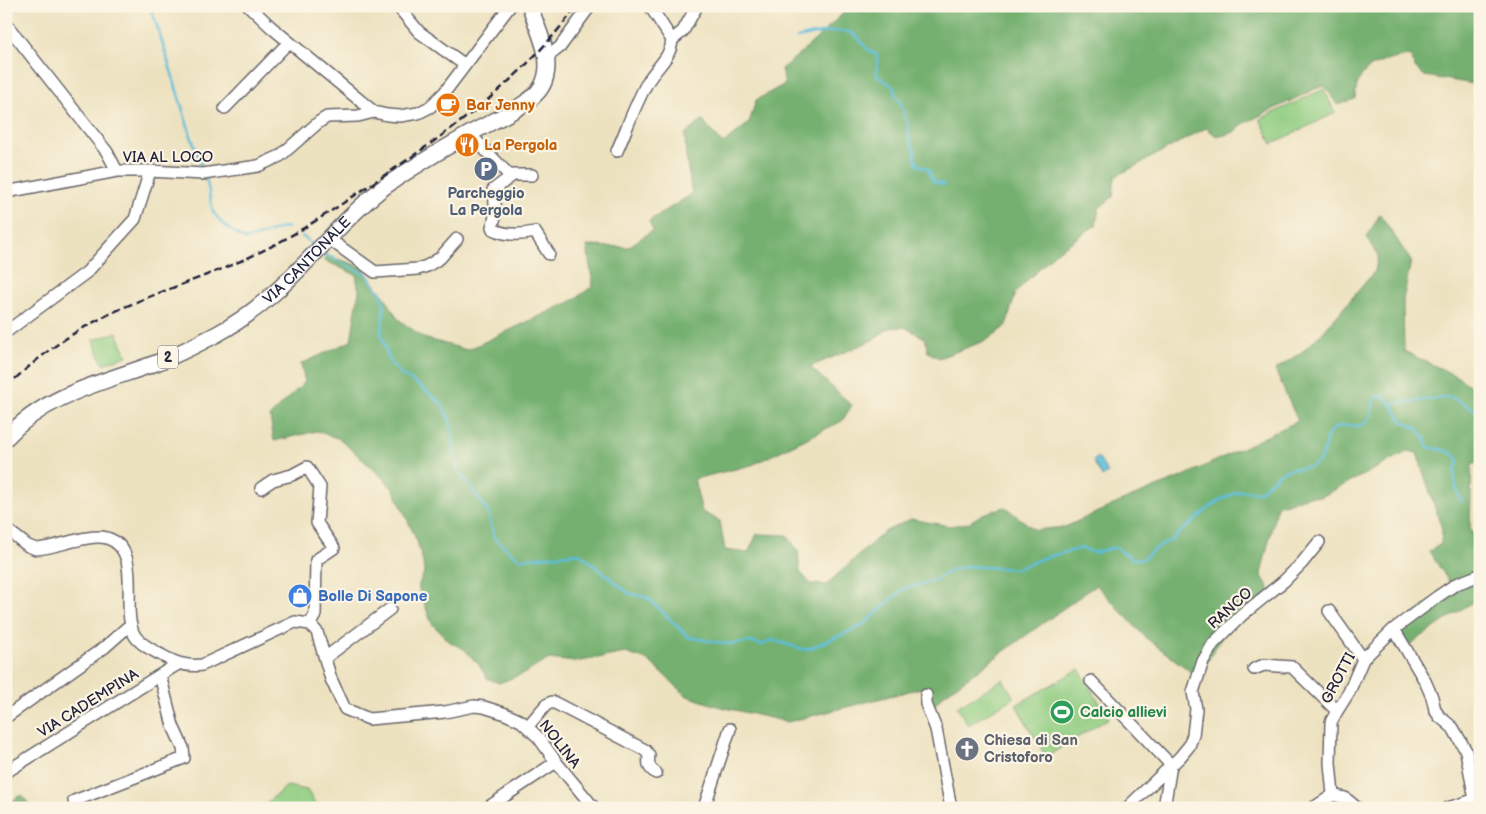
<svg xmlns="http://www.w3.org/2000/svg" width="1486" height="814" viewBox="0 0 1486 814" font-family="'Balsamiq Sans',sans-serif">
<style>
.green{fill:#91cd82;stroke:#5a785e}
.forest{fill:#74b070;stroke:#4b6956}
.water{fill:#5bbdda;stroke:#3e708a}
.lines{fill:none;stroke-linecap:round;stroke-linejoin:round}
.stream{stroke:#5bbdda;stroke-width:2.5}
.minor-casing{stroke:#69656a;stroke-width:14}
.major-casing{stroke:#69656a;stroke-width:18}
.minor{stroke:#fff;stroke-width:11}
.major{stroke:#fff;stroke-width:15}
.rail{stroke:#22223b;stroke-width:2.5;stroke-dasharray:8 4;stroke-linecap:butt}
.labels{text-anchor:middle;stroke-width:4.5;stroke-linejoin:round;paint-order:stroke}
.shield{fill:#fcf5e5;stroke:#63616e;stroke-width:1}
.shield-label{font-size:14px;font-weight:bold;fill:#22223b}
.food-label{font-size:15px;font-weight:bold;fill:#c56008;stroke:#fcf5e5;text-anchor:start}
.street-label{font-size:15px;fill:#22223b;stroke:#fcf5e5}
.service-label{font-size:15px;font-weight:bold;fill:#4e5e75;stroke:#fcf5e5}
.shop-label{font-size:15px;font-weight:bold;fill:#366cbe;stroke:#fcf5e5;text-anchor:start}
.leisure-label{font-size:15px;font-weight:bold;fill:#27864d;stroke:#fcf5e5;text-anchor:start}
.worship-label{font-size:15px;font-weight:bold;fill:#5b616d;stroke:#fcf5e5;text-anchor:start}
</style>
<rect width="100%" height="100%" fill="#fcf5e5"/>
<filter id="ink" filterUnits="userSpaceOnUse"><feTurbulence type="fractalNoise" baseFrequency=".02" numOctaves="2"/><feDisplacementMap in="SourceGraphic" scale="10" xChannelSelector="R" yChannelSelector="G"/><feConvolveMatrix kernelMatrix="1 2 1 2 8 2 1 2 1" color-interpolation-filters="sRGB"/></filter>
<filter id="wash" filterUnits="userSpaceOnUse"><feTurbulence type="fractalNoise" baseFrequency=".0096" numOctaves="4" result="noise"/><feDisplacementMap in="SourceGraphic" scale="20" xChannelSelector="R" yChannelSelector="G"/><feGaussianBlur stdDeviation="1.12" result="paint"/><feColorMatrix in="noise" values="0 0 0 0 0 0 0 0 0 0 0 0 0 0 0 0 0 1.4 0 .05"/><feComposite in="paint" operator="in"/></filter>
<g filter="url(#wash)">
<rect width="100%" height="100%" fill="#ede2c0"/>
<path class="green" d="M1324,89L1335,113L1272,144L1260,119Z
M117,332L127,356L103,364L93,340Z
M1079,669L1109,718L1046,757L1016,705Z
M1003,679L1014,698L968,725L957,707Z
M287,786L307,790L318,808H260Z"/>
<path class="forest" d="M851,6H1480V21L1477,22L1480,30V85L1425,76L1415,68L1411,55C1382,62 1356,63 1355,99L1337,105L1326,87L1321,86L1243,124L1234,132L1218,137L1206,128L1115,177L1113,197L1099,208L1096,225L1055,253L1016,292L1006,326L987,340L939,358L928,352L925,338L904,327L889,328L875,339L810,367L852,405L842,421L752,465L694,479L702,512L720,521L725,550L748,553L757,534L787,535L798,551L800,572L811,584L826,585L884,532L911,519L950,526L968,523L983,514L1005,507L1035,530L1065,527L1122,501L1186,475L1298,421L1275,370L1303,351L1324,331L1375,271L1378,256L1367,237L1380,214L1411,261L1403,300L1404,351L1458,377L1480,393V465L1472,463L1470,528L1480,550V597L1406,647L1394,630L1451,585L1429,551L1441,544L1442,529L1417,453L1409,451L1321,497L1309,496L1277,506L1261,574L1271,592L1226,630L1198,677L1146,638L1096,585L942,696L933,707L928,703L931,693L925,687L788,722L717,706L687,696L649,661L626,653L575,662L549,659L525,673L499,683L487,678L479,665L464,649L450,642L432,624L419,590V584L424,573L423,562L417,541L394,490L386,481L340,439L317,431L274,441L270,416L305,382L301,364L351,341L359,291L356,275L324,260L326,255L362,267L387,300L398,319L424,338L467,350L572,301L593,286L587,246L628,247L653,230L649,221L692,194L686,156L685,134L702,120L723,144L749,123L756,100L785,84L781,69L801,53Z
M22,795L32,808H6V804Z"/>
<path class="water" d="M1098,457L1108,473L1102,477L1093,461Z"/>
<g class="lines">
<path class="stream" d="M150,6C170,60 182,116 203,170
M797,38C811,35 843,26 855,35C865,43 862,48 877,55C878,63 875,67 877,75L894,87L895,95L901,103L908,125L909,139L915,151V158L918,165L928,169L933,181L944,185
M206,177L213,212L224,225L245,240L285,227L288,228
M302,236L314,246
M322,253L367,275L382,296L384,308L381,334L390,362L402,375L421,387L442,404L450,421L457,468L488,512L494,538L519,559L579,553L628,593L648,598L688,637L727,644L752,642L762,645L772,640L806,650L862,626L903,589L933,581L952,570L967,566L1016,569L1046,557L1083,548L1094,553L1111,548H1116L1133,559H1143L1156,548L1173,539L1209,508L1222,499L1240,491L1259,492C1266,486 1275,476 1282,472C1293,465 1309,472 1319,461C1327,453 1323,437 1332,430C1350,416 1370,443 1374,398L1378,396H1383L1391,404L1449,397C1458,399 1471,408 1480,413
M1391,404L1403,422L1417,428L1426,439L1427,447C1436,449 1459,450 1458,463C1458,464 1455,468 1455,470C1453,480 1457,493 1462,502"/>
</g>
</g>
<g filter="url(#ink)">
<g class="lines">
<defs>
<path id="minor" d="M249,6L271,27L374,112L387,115L400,116L418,113L430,107L444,93L510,6
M650,6L672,40
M400,9L419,32L465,65
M6,24L107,152L117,171
M547,57L560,47L590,6
M225,108L289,42
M470,134L510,176
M617,151C627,128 635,105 647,83C655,68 671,58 672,40L683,31L697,6
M532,175H513L493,190C496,203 497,215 492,227L493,229C506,236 521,235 535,232L549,254
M6,192L117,171H150L203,174L258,166L280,156L319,122L327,117L358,116L374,112
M329,239L375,272L418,269L427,266L440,258L457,239
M6,332L87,272L135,219L150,171
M261,488L273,480L292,475L307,467L320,487L317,523L334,548L316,560L315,615L310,624
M6,529L28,546L36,549C56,548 89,533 107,538C145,550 119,611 135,636C141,645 154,651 163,656C176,663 187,667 202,665L295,622L310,624L317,632L331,679L345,709L369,719L445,712L474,706L484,707L503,713L521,721L539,738L556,762L594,808
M1329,611L1363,659
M1394,629L1425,681L1432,697L1435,710L1439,716L1453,728L1466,751L1475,800
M325,658L390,609
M1254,669L1264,665L1292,667L1337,711
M1091,681L1171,765L1164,808
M926,695V704L936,729L951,808
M6,717L105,647L131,624
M528,726L546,705L552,702L555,703L645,750L649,755C648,764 648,768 656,773
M6,772L160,675
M74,801L184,758L183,748L173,726L160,675L178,664
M487,808L556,762
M704,808L730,729
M1127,808L1180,757L1189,746L1193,735L1196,709L1193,692L1203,661L1213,644L1242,615L1284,581L1302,563L1319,542
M1313,808L1333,795
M1357,808L1345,798L1333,795L1330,763L1331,722L1337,711L1349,692L1363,659L1394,629L1437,597L1456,584L1480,575
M1448,808L1480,798"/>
<g id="major">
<path id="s1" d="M6,438C46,394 102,383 156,363C177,355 198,344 217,334C267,307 303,265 342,225C356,211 371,196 387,185C414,166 443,149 471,133C490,122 532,105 542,86C556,60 537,31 530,6"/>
</g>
</defs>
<use href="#minor" class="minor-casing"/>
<use href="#major" class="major-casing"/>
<use href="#minor" class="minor"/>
<use href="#major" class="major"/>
<path class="rail" d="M6,387C33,362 61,339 94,322C142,296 194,282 243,260C291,239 333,210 376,181C455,128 519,83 577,6"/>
</g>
</g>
<defs>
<symbol id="cafe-disc" viewBox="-11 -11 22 22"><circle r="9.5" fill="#e8710a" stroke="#fcf5e5"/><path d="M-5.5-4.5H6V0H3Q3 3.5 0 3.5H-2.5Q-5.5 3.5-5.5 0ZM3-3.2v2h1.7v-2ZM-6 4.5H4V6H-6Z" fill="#fff"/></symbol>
<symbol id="restaurant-disc" viewBox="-11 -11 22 22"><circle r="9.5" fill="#e8710a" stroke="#fcf5e5"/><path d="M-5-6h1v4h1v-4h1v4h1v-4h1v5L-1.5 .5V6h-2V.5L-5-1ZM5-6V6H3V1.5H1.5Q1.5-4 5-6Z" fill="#fff"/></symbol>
<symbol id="parking-disc" viewBox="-11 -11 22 22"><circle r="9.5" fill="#5c6f8a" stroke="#fcf5e5"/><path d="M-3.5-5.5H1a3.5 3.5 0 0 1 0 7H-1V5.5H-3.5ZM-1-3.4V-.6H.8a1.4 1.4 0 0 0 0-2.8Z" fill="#fff"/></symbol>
<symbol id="shop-disc" viewBox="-11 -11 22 22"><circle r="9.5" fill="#3f7fe0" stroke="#fcf5e5"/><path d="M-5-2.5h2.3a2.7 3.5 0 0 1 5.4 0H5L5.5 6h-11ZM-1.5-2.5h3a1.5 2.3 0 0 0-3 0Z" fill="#fff"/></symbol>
<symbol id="stadium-disc" viewBox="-11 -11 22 22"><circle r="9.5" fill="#2e9e5b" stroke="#fcf5e5"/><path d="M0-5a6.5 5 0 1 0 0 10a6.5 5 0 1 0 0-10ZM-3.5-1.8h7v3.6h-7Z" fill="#fff"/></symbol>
<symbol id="church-disc" viewBox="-11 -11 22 22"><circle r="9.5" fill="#6b7280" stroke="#fcf5e5"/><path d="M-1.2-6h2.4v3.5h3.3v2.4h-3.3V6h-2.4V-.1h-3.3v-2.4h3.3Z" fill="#fff"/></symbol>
</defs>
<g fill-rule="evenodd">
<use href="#cafe-disc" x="434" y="91" width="28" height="28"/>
<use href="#restaurant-disc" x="453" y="131" width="28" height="28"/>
<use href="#parking-disc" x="472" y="155" width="28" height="28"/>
<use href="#shop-disc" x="286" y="582" width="28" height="28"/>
<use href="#stadium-disc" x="1048" y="698" width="28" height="28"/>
<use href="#church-disc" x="953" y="735" width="28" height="28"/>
</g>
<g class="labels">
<rect class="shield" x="158" y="345.5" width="20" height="23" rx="4"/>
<g class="shield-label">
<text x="168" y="362">2</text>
</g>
<g class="food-label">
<text x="466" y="110">Bar Jenny</text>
<text x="484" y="150">La Pergola</text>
</g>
<g class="street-label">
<text x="168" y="162">VIA AL LOCO</text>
<text dy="5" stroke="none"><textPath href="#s1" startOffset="354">VIA CANTONALE</textPath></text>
<text transform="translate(1230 608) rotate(-42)" y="5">RANCO</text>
<text transform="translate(1338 678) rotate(-62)" y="5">GROTTI</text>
<text transform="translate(88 703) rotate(-32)" y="5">VIA CADEMPINA</text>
<text transform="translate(560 744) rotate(52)" y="5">NOLINA</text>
</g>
<g class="service-label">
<text x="486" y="198">Parcheggio<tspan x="486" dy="17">La Pergola</tspan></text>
</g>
<g class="shop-label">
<text x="318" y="601">Bolle Di Sapone</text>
</g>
<g class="leisure-label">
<text x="1080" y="717">Calcio allievi</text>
</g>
<g class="worship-label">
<text x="984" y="745">Chiesa di San<tspan x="984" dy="17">Cristoforo</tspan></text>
</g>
</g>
<rect width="1486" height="814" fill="none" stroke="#fcf5e5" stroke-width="25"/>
</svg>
